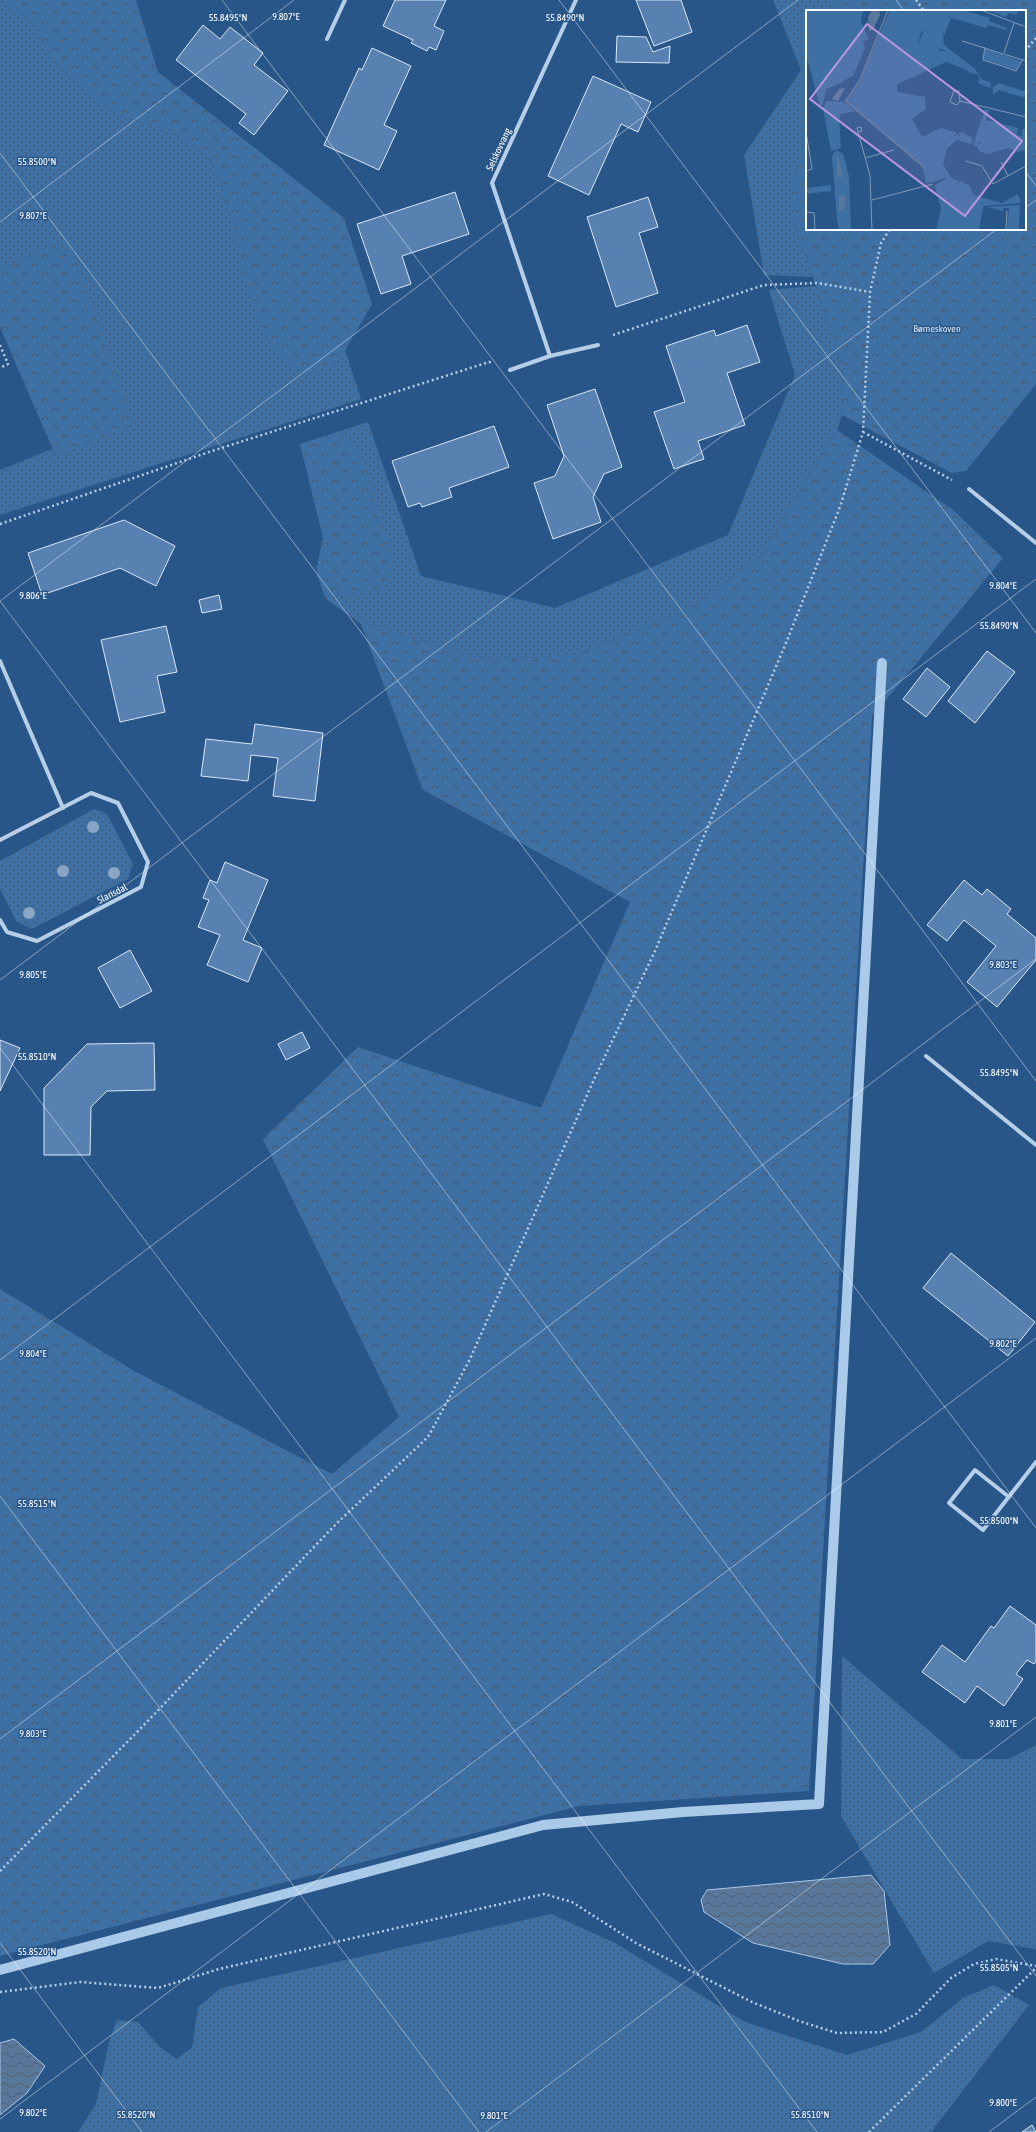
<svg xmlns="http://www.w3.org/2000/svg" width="1036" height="2132" viewBox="0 0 1036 2132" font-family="'Asap Condensed',sans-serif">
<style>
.grass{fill:url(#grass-dots)}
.forest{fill:url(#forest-crowns)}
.water{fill:url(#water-waves);stroke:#aacae9}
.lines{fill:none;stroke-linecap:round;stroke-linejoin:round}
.stream{stroke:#aacae9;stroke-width:10}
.building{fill:#5681b1;stroke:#d9e8f7}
.path{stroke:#b6cfe8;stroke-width:2.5;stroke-dasharray:2 3;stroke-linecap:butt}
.minor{stroke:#b6cfe8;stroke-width:4}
.tree{fill:#8aa6c5}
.ticks{fill:none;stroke:#fff;stroke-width:1;stroke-opacity:0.45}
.labels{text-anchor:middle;stroke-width:3;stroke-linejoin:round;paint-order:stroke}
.street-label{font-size:10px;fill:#fff;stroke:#295688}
.park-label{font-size:10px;fill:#d9e8f7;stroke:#295688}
.inset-river{fill:none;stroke:#58779a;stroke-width:2}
.inset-road{fill:none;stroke:#7f9ab8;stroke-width:1}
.view{fill:#bd96df;fill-opacity:0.15;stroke:#bd96df;stroke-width:2}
.inset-edge{fill:none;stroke:#fff;stroke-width:2}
.ticks-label{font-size:10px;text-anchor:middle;fill:#fff;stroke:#295688;stroke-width:3;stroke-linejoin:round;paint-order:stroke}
</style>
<defs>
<pattern id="grass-dots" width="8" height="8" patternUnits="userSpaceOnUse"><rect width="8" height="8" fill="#3e70a4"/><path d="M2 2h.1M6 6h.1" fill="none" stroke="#465a6f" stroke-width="1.8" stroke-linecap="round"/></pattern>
<pattern id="forest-crowns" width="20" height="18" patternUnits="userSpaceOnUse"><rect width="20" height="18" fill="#3e70a4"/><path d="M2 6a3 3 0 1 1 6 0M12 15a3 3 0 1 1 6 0" fill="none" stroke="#465a6f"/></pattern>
<pattern id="water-waves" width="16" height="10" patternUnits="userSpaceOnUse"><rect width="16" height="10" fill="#58779a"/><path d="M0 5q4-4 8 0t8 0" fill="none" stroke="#515f6f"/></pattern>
</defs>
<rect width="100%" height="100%" fill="#295688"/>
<path class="grass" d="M0,0H3L35,22L49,54L73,80L119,116L177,132L212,161L228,204L340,359L345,350L361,399L0,515V470L52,449L56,457L51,245L0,270Z
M773,0H829L833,11H807V152L792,179V218L813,277L764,275L744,155L801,70Z
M816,286L843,362L842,415L837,430L763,554L687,611L578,654L490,661L361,624L325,598L383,590L365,462L340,431L368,422L421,576L555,608L728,535L795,375L769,290Z
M94,809L107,814L133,864L128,879L32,929L17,922L0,889V861Z
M842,1656L962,1759H1009L1036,1745V1949L988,1941L934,1973L841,1816Z
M551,1914L615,1943L745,2022L847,2055L921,2032L963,1998L994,1985L1029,2005L931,2132H78L96,2104L109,2042L117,2020L138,2022L159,2046L176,2059L192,2048L198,2007L221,1988Z"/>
<path class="forest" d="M3,0H136L158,72L344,218L372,304L340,359L305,375L277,353L265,332L249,292L228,204L212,161L177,132L119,116L73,80L49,54L35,22Z
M829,0H1036V384L966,471L952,473L842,415L843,362L792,218V179L807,152V229H1025V11H833Z
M51,245L74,254L133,424L56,457L0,327V270Z
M837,430L953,510L1003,558L872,717L809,1791L579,1806L0,1956V1289L136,1372L332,1474L399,1417L263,1139L358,1047L541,1108L630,902L423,790L361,624L490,661L578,654L687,611L763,554Z
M340,431L365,462L394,565L383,591L325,598L316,571L323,538L300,444Z"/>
<path class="water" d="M871,1875L884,1891L890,1945L873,1964H843L753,1943L704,1912L701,1900L707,1890Z
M14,2039L45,2066L27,2093L0,2115V2043Z"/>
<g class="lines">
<path class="stream" d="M0,1970L543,1825L683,1812L819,1804L882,663"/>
</g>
<path class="building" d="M395,0H446L434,26L444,31L436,50L429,47L427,51L411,43L413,40L383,26Z
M636,0H681L692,32L654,46Z
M203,25L220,39L230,27L263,53L254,65L288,91L254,135L239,123L246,114L176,60Z
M617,36L646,37L653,52L670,46L669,63L616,62Z
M372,48L411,66L384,125L397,131L379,170L324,145L359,68L362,70Z
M593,76L651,102L638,132L621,124L589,195L548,176Z
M455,192L469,234L402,256L411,284L381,294L357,224Z
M648,197L658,227L639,233L658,293L616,307L587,217Z
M747,325L760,362L727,373L745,425L698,441L704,459L674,469L654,412L685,402L666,346L714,330L716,336Z
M595,389L622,467L604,474L593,497L601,522L553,539L534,483L555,476L564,456L547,405Z
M494,426L509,467L449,488L452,497L422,507L420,503L408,507L392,461Z
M124,520L175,546L156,586L120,568L42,595L28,553Z
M219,595L222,609L202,613L199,600Z
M166,626L177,672L157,676L165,712L120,722L101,640Z
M987,651L1015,672L975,723L948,701Z
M927,668L950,687L926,717L903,699Z
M255,724L323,733L315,801L273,796L278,758L251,755L248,781L201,776L206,739L252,744Z
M225,862L268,880L243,940L262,948L248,982L207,965L220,935L198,927L209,900L203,898L210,880L217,883Z
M964,880L982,895L987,889L1011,909L1007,914L1036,938V960L997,1007L967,982L996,946L964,920L947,941L927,925Z
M130,950L152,991L120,1008L98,968Z
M302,1032L310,1048L286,1060L278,1044Z
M0,1040L20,1048L0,1091Z
M154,1043L155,1090L107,1091L91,1107L90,1155H44V1088L87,1044Z
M951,1253L1035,1322L1008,1356L923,1288Z
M1010,1606L1036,1625V1661L1034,1664L1027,1660L1016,1674L1023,1679L1004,1706L977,1686L965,1703L922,1672L942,1645L965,1662L991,1626L994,1628Z
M1032,2125L1036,2132H1022Z"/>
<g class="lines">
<path class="path" d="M916,0L924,11
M1025,51L1036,38
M613,335L764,285L818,283L870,292
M0,345L8,364L0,368
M863,432L952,480
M0,524L212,451L489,362L493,363
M0,1871L144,1725L336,1524L428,1437L470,1359L596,1075L655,951L786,643L840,507L863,432L870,292L881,243L890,229
M0,1992L80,1982L158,1988L219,1969L544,1894L572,1902L636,1943L752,2002L799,2021L837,2033L883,2032L916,2014L951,1978L974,1964L996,1959L1036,1966
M869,2132L1036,1968"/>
<path class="minor" d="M327,39L345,0
M550,356L492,183L576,0
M510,370L550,356L598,345
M969,489L1036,543
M0,661L63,808
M0,840L91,793L118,803L148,862L141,887L37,941L7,932L0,920
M926,1056L1036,1145
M1009,1497L975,1470L949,1503L983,1530L1036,1462"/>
</g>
<g class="tree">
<circle cx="93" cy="827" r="6"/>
<circle cx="63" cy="871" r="6"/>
<circle cx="114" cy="873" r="6"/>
<circle cx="29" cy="913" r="6"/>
</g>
<path class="ticks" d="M222,0L1036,1081M559,0L1036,633M896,0L904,11M0,153L1036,1528M1025,171L1036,186M1025,208L1036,200M0,222L294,0M0,601L798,0M0,601L1036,1976M0,980L997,229M0,1048L817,2132M0,1360L1036,579M0,1496L479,2132M0,1739L1036,959M0,1943L142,2132M0,2119L1036,1338M486,2132L1036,1717M989,2132L1036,2097"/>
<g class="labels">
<g class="street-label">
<text transform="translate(498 149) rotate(-65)" y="4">Selskovvang</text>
<text transform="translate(112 893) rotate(-27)" y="4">Slarisdal</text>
</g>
<g class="park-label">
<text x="937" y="332">Børneskoven</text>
</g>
</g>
<g transform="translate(806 10)">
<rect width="220" height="220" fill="#295688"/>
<path d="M0,0H57L55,12L63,29L57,31L59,38L47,66L20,80L17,94L14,96L0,45ZM143,6L180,18L145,8L138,26L136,19H130L133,40L141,42L161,60L140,52L125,59L127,54L112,35L118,19ZM21,91L38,92L49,101L35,104L33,108L35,138L25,141L17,99ZM179,99L183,100L178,117L195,121L197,114L212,118L211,125L216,126V119L220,120V130L192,137L175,132H172L171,137L167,135ZM155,122L152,126L166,132L165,134L151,130L141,138L137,154L145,168L153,171L150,174L139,168L134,156V147L141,130ZM30,140L37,144L43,166L45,220H33L31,210L26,146ZM154,171L164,176L167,185L196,193L212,184L215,193L177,196L178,193L164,189L159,178L151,175ZM25,175V181L0,184V178ZM214,195L213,220H201L203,198H197V201L182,197Z" fill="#3e70a4"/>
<path d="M84,0H157L184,8L183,11L201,18L200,20L182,15L180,18L143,6L115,22L112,35L120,37L128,47L125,59L91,74V82L119,87L120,99L106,109L116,127L135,118L151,123L141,130L134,147V156L139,168L127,172L120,173L116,155L41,92L53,74ZM181,0H213L210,5L203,3L200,7ZM133,17L136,19L138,35L169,59L175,67V69L185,73L184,78L172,73L174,67L171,64L164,63L141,42L129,36L128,22ZM179,39L215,51L211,60L177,49ZM193,73L217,81L220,78V88L193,80L187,85V77ZM180,110L197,114L195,121L178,117ZM155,122L167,128L166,132L153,128ZM220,130L219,140L212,142L202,138L181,144L173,141L171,136L175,132L193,137ZM140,169L159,178L164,189L178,193L173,220H130L135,199L129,175Z" fill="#3e70a4"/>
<path d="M180,39L196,44L193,53L177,48Z" fill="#3e70a4"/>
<path d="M66,0H73L74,5L67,20L63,21L62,7ZM39,78L32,91L26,89L33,79ZM31,147H33L37,167H31ZM39,185V198L33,202V186Z" fill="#58779a"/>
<path class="inset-river" d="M82,0L54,70L40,91L119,158"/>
<path class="inset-road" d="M175,0L220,17M156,31L220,51M179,37L177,50L193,55L210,61L217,49M198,43L208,13M154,91L151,95L144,92L148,80L153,81L154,91L220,107M0,122L6,159L0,161M52,122L56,121L55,117L51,118L52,122L62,158L64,166L66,220M59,148L88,140M160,151L176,156L187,174L220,156M195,152L202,166M66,190L127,174M0,202L8,203L9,220M200,220L201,201"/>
<path class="view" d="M61,14L216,131L159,206L4,89Z"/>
<rect width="220" height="220" class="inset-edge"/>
</g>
<g class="ticks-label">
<text x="286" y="20">9.807°E</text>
<text x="228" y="21">55.8495°N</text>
<text x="565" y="21">55.8490°N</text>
<text x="37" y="165">55.8500°N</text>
<text x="33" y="219">9.807°E</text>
<text x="1003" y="589">9.804°E</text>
<text x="33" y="599">9.806°E</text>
<text x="999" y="629">55.8490°N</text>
<text x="1003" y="968">9.803°E</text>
<text x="33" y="978">9.805°E</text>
<text x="37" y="1060">55.8510°N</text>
<text x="999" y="1076">55.8495°N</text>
<text x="1003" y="1347">9.802°E</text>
<text x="33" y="1357">9.804°E</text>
<text x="37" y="1507">55.8515°N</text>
<text x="999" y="1524">55.8500°N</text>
<text x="1003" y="1727">9.801°E</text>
<text x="33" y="1737">9.803°E</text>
<text x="37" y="1955">55.8520°N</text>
<text x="999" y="1971">55.8505°N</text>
<text x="1003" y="2106">9.800°E</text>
<text x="33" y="2116">9.802°E</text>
<text x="136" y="2118">55.8520°N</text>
<text x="810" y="2118">55.8510°N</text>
<text x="494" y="2119">9.801°E</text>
</g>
</svg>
